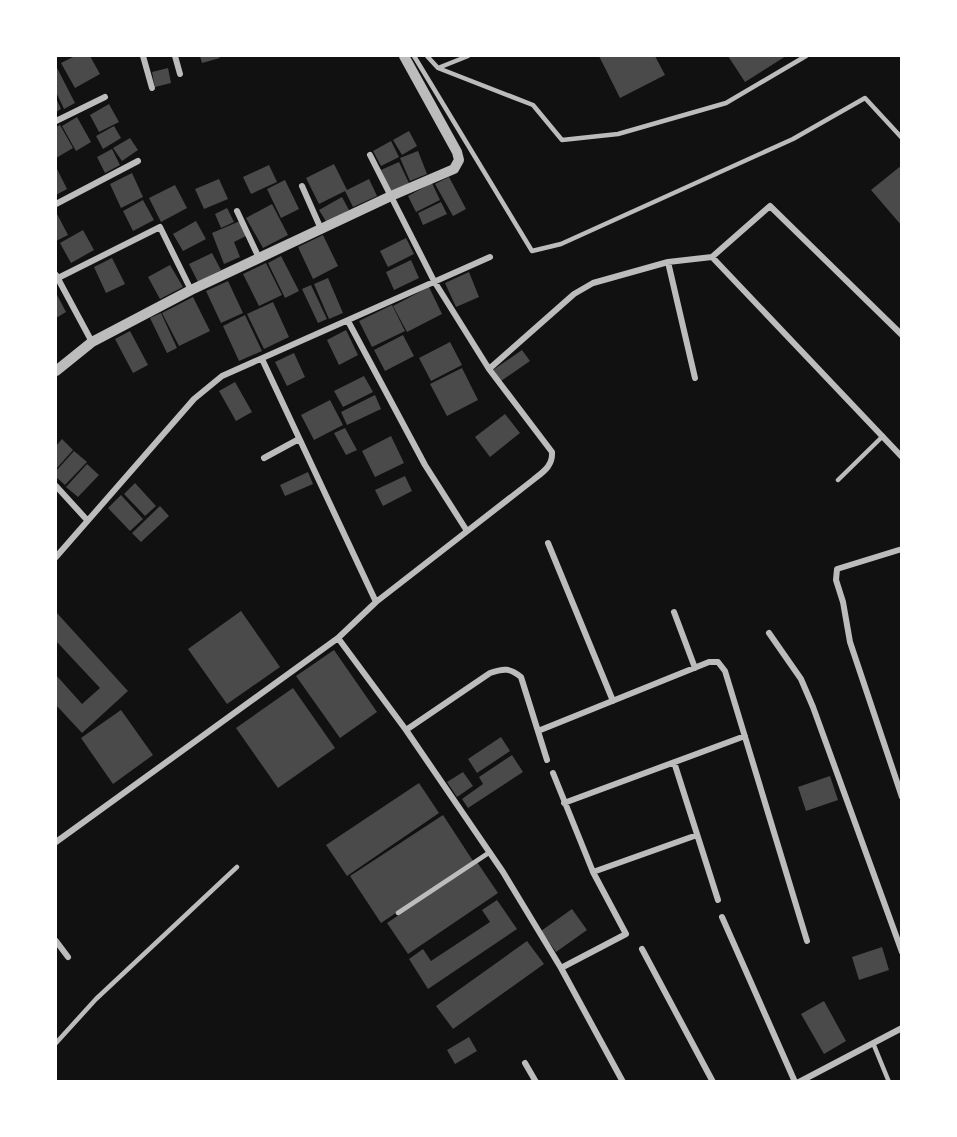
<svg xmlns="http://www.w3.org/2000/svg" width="957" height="1137" viewBox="0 0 957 1137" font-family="'Source Serif 4',serif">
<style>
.building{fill:#4a4a4a}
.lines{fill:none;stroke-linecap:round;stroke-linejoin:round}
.service{stroke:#bcbcbc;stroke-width:4.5}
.minor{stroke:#bcbcbc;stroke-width:6}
.tertiary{stroke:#bcbcbc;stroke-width:10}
</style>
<rect width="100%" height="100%" fill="#111"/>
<path class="building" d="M75,56H90L100,74L75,88L61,63Z
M200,56H219L220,58L202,63Z
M599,56H655L665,75L620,98Z
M728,56H786L745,82Z
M56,66L75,103L64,109L56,92Z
M168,68L171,83L155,87L152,72Z
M56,98L61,109L56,112Z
M109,104L119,122L99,132L90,115Z
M77,117L91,142L76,151L62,126Z
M60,125L73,148L56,158V127Z
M114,126L121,138L103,149L96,136Z
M409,131L417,146L402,155L393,140Z
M130,138L138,150L122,161L113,148Z
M391,141L399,157L381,166L373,151Z
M112,149L120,165L105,173L97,157Z
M418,151L427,174L410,181L400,158Z
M399,162L409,183L391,192L381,170Z
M334,164L347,190L319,204L306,178Z
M269,165L277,182L251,194L243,177Z
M902,165V226L871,190Z
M56,167L67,189L56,195Z
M132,173L143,197L121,208L110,184Z
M449,177L466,209L453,216L435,184Z
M219,179L228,199L204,209L195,189Z
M369,179L377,196L353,207L345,191Z
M285,180L299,209L281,218L267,189Z
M432,183L440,200L416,212L408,196Z
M175,185L187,208L161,222L149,198Z
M342,197L349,210L327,223L319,210Z
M143,200L154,220L133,231L123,211Z
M441,202L447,214L423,225L418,213Z
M272,204L288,235L263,248L246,218Z
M227,208L234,222L221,228L215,214Z
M56,212L68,235L56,241Z
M196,221L206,239L183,251L173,234Z
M240,221L246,236L234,242L240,257L224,264L212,233Z
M83,230L94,250L71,263L60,243Z
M323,235L338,266L313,279L298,247Z
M406,238L414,254L388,267L380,251Z
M212,253L221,270L198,282L189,264Z
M281,256L299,291L285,298L268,263Z
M112,258L125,284L106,293L94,267Z
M411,260L419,278L394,290L386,272Z
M266,263L282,295L259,306L243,274Z
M170,265L183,287L160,299L148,277Z
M469,272L479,297L456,307L445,283Z
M328,278L343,313L329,319L314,284Z
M228,281L243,313L221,323L206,291Z
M311,285L327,319L318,323L302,289Z
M429,287L442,314L407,332L393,306Z
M56,293L66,312L56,318Z
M193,297L210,331L179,346L162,313Z
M273,302L289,337L264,349L247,314Z
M392,305L405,331L372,347L359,321Z
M161,313L177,348L167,353L150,318Z
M245,315L262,351L239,361L223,326Z
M346,330L358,355L339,365L327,340Z
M130,331L148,365L133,373L115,339Z
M403,335L414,356L385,371L374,350Z
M450,342L462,365L431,381L419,358Z
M522,350L530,361L501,381L493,370Z
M294,353L305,377L287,386L275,362Z
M462,368L478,400L447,416L430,384Z
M364,376L373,392L343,407L334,391Z
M235,382L252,412L236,421L219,391Z
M375,395L381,409L347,425L341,412Z
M330,400L343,425L314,440L301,415Z
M505,414L520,433L490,457L475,437Z
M345,428L357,450L346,455L334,433Z
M391,436L404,463L375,477L362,451Z
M62,439L73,450L56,469V446Z
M74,451L87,462L65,485L56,477V471Z
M87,464L99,475L78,497L66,487Z
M308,472L313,484L285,496L280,485Z
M405,476L412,491L383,506L375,490Z
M135,483L156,506L145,516L124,494Z
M121,495L143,519L130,531L108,508Z
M160,506L169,516L141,542L132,533Z
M241,611L280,667L227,704L188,649Z
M56,612L128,691L82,733L56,705V675L82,704L100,688L56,641Z
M334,650L377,712L340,738L296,676Z
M293,688L335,748L278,788L236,728Z
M121,710L153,755L113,784L81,738Z
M501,737L510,751L477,773L468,759Z
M512,755L523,772L468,808L462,799L483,784L479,777Z
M463,772L473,786L457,797L447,782Z
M830,776L838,800L806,811L798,787Z
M419,783L439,813L347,876L326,845Z
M443,815L473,861L381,923L350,876Z
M477,862L498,893L408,954L387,923Z
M497,900L517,929L428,989L409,959L423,949L431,961L490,922L482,910Z
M572,909L587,930L556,952L541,931Z
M527,941L544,964L453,1029L436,1006Z
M882,947L889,970L859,980L852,957Z
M824,1001L846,1041L824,1054L801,1014Z
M469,1037L477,1051L455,1064L447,1050Z"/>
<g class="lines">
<path class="service" d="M414,56L532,251L561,244L793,139L865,98L902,138
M427,56L438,68L533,105L562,140L618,134L726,103L806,56
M438,68L468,56
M838,480L883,436
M398,913L490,852
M56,1043L96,999L237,867
M873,1043L889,1082"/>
<path class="minor" d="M143,56L152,88
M175,56L180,74
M56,121L105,97
M302,186L321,229
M56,204L138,161
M237,211L259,258
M712,257L770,206L902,335
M668,262L695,378
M56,275L92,342
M58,278L160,227L191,290
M348,321L425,465L467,531
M262,359L376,602
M489,369L574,294L593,283L668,262L712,257L902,457
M264,458L299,439
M56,486L87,520
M548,543L613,701
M902,549L837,569L836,580L843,602L850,642L902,797
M56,557L194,399L222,376L490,257
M674,612L695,668
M769,633L801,679L813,707L902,952
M338,638L406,730L503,872L561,968L623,1082
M406,730L490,673C504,668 510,668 521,677L547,760
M538,731L709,662H718L725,671L807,941
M674,762L718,900
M553,773L593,872L626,934L561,968
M564,803L745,736
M56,842L338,638L376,602L533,480C543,472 553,466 552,452L489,369L434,281L370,155
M593,872L697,835
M722,917L795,1082
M56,941L68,957
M642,949L713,1082
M525,1063L536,1082
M799,1082L902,1028"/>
<path class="tertiary" d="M56,371L92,342L191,290L391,196L454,169L459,160L457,152L404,56"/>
</g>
<rect width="957" height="1137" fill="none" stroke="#ffffff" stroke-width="114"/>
</svg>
